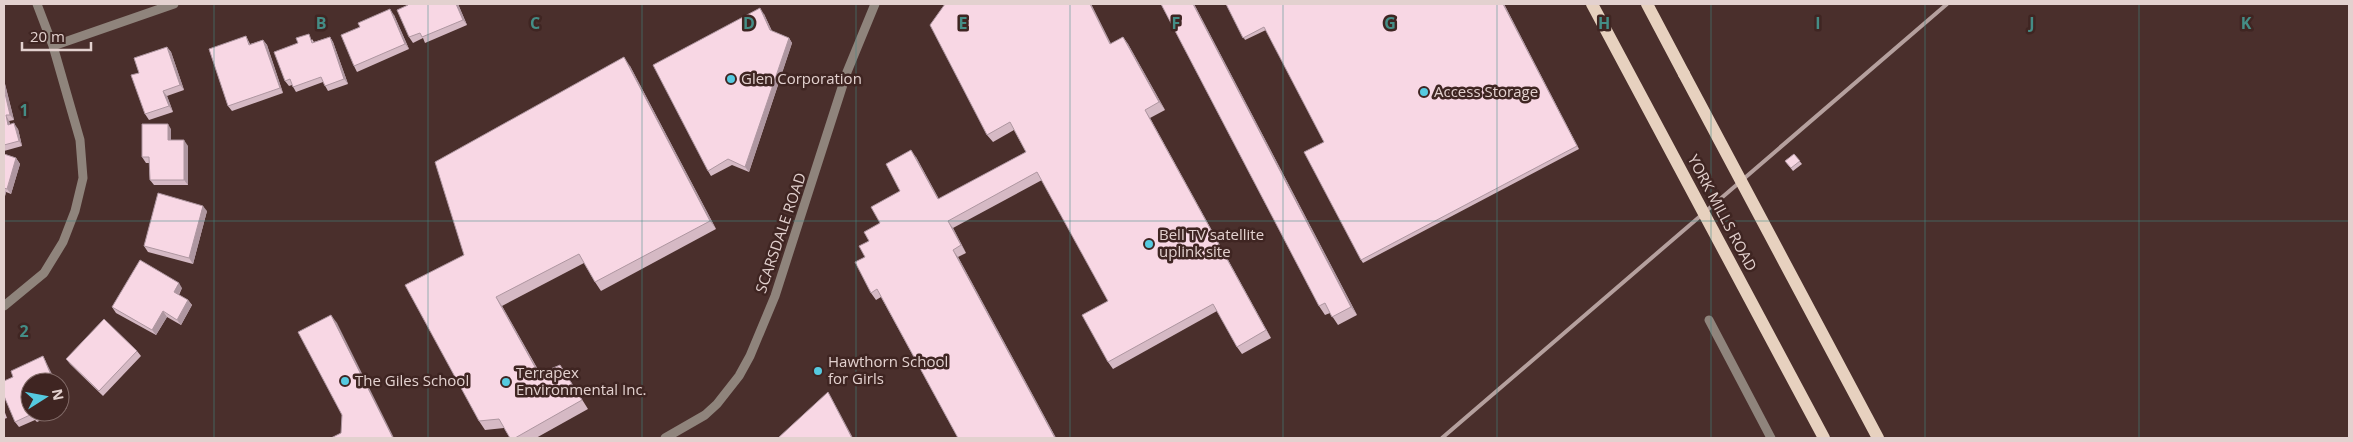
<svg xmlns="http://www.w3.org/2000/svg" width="2353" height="442" viewBox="0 0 2353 442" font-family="'Open Sans',sans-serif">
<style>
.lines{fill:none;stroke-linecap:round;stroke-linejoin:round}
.minor{stroke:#8f847c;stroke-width:9}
.major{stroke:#e7d1bf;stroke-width:12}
.rail{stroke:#b5a09e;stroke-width:4}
.major-bridge{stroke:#e7d1bf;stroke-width:12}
.wall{fill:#d5b9c4}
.shaded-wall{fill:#ae96a0}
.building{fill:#f8d7e4;stroke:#ae96a0}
.grid{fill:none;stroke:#448d86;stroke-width:1;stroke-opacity:0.55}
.poi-dot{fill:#55cae0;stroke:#3f2522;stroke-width:2}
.labels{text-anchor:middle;stroke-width:5;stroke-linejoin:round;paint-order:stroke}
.poi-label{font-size:15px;fill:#e3d1cf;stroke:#3f2522;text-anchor:start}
.street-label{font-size:15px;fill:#e3d1cf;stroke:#3f2522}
.grid-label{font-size:16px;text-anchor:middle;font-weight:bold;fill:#448d86;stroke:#3f2522;stroke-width:5;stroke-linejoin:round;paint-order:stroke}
</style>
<rect width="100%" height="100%" fill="#4a2f2c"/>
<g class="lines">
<path class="minor" d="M53,46L174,4
M4,306L44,273L63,242L75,211L83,178L80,140L53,46L37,4
M1709,320L1771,438
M665,438L705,415L717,404L739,376L750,356L775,296L847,72L875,4"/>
<path class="major" d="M1647,4L1684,74"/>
<path class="rail" d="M1442,438L1947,4"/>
<path class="major-bridge" d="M1592,4L1824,438
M1684,74L1878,438"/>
</g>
<path class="wall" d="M458,4L467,25L425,43L423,38L413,43L409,37Z
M1091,4L1111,44L1123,37L1128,44L1165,110L1150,118L1271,338L1242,354L1237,347L1217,311L1113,369L1108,362V301L1042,180L953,228L966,253L958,257L1056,438H958L881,297L876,300L871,293L865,257L869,241L900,191L916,157L939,199L1026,152L1014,130L993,142L987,135Z
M1161,4H1194L1357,315L1338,325L1330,313L1325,315L1319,306Z
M1226,4H1504L1579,149L1363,263L1361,260L1324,142L1266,30L1245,40Z
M764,14L772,31L789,38L792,43L749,172L732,165L711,176L708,171Z
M394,15L409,49L357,72L354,66Z
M246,36L250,44L263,40L267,45L283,93L232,111L228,106Z
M330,37L333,42L348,84L328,91L323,82L296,92L292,85L289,86L285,81L312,39L314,42Z
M167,47L171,52L184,90L167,96L173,112L149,120L145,114L139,73Z
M630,66L716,229L601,291L595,282L584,263L502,306L540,373L566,374L588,409L536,438H510L504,428L485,430L479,421L464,255Z
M4,82L5,84L14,120L9,121L10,124L18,129L22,146L4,151Z
M171,129V140L188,146V185H154L150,180L149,163H146L142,157Z
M4,154L16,158L20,164L11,194L6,192L4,200Z
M1794,154L1802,164L1793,171L1785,161Z
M207,211L193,264L148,252L144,246Z
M182,288L179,295L188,300L192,305L181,325L167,317L156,335L116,313L112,307Z
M137,351L141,356L103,396L70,364L66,359Z
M43,356L46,362L30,412H59L37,422L35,420L19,427L15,422L13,377Z
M60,392L67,408L60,412Z
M4,410L7,418L4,419Z"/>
<path class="shaded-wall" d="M456,4H458L467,25L463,20Z
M1090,4H1091L1115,52L1110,44Z
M1193,4H1194L1357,315L1351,307Z
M1503,4H1504L1579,149L1577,146Z
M760,8L764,14L774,36L770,30Z
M390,9L394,15L409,49L405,44Z
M330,37L333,42L348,84L344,79Z
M1123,37L1128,44L1165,110L1159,102Z
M789,38L792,43L749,172L745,167Z
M263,40L267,45L283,93L280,88Z
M167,47L171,52L184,90L180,85Z
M624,57L630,66L716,229L710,221Z
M4,82L5,84L14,120L10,115L4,89Z
M163,91L167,96L173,112L169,106Z
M1145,110L1150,118L1271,338L1266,330Z
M6,115L9,121L12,130L8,125Z
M14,123L18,129L22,146L19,141Z
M168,124L171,129V146L168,140Z
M184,140L188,146V185L184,180Z
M911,150L916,157L943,207L938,199Z
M16,158L20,164L11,194L7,189Z
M4,190L6,192L4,200Z
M203,206L207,211L193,264L189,258Z
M948,221L953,228L966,253L961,245Z
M953,250L958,257L1056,438H1055Z
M179,283L182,288L177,297L174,292Z
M496,297L502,306L545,383L539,374Z
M188,300L192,305L181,325L177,320Z
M163,311L167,317L156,335L152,330Z
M331,315L337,323L394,438H393Z
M43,356L56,382H54Z
M60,392L67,408L64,403L60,395Z
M828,392L831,397L853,438H852Z"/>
<path class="building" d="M408,4H456L463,20L422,37L420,33L409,37L397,10L408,5Z
M945,4H1090L1110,44L1123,37L1159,102L1145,110L1266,330L1237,347L1213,304L1108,362L1082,315L1108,301L1037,172L948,221L961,245L953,250L1055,438H958L877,289L871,293L855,262L865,257L859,246L869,241L864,232L880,223L871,207L900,191L886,164L911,150L938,199L1026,152L1010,122L987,135L930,25Z
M1161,4H1193L1351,307L1332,317L1325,303L1319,306Z
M1226,4H1503L1577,146L1361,260L1304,152L1324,142L1264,27L1243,38Z
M760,8L770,30L789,38L745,167L728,159L708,171L653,65Z
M390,9L405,44L354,66L341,35L360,27L358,23Z
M309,34L312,43L330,37L344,79L325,86L321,77L293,87L290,79L285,81L274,52L298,43L296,38Z
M246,36L249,45L263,40L280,88L228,106L209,49Z
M167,47L180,85L163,91L169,106L145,114L131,75L139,73L134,58Z
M624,57L710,221L595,282L579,254L496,297L539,374L560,365L582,400L515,438H510L499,419L479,421L405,285L464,255L435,162Z
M4,89L10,115H6L8,125L14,123L19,141L4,145Z
M142,124H168V140H184V180H150L149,157H142Z
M4,154L16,158L7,189L4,188Z
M1794,154L1800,161L1791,168L1785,161Z
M158,193L203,206L189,258L144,246Z
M140,260L179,283L174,292L188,300L177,320L163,311L152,330L112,307Z
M331,315L393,438H331L341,433L342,415L298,332Z
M104,319L137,351L99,391L66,359Z
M43,356L54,382H30V412H44L33,417L32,414L15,422L4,396V381L13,377L11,371Z
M828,392L852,438H778Z
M60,395L64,403L60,405Z"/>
<path class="grid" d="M214,4V438M428,4V438M642,4V438M856,4V438M1070,4V438M1283,4V438M1497,4V438M1711,4V438M1925,4V438M2139,4V438M4,221H2349"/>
<g class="poi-dot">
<circle cx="731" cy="79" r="5"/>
<circle cx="1424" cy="92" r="5"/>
<circle cx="1149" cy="244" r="5"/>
<circle cx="818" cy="371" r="5"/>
<circle cx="345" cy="381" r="5"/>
<circle cx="506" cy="382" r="5"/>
</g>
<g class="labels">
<g class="poi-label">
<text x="741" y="84">Glen Corporation</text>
<text x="1434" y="97">Access Storage</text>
<text x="1159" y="240">Bell TV satellite<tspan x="1159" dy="17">uplink site</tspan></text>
<text x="828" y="367">Hawthorn School<tspan x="828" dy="17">for Girls</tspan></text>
<text x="516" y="378">Terrapex<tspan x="516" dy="17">Environmental Inc.</tspan></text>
<text x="355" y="386">The Giles School</text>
</g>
<g class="street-label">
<text transform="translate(1722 213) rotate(62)" y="5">YORK MILLS ROAD</text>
<text transform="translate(781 233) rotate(-71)" y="5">SCARSDALE ROAD</text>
</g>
</g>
<g class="grid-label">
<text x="321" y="29">B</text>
<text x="535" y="29">C</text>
<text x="749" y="29">D</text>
<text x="963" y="29">E</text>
<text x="1176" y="29">F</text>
<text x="1390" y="29">G</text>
<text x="1604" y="29">H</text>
<text x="1818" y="29">I</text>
<text x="2032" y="29">J</text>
<text x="2246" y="29">K</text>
<text x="24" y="116">1</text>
<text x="24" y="337">2</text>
</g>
<rect width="2353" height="442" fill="none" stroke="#e3d1cf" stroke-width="10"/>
<g transform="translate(45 397) rotate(79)"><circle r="24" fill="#3f2522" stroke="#816a67"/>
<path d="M0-4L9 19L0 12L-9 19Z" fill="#55cae0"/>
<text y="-8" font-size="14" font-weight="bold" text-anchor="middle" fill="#e3d1cf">N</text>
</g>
<path d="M22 42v8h69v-8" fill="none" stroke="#e3d1cf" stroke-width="2.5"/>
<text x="30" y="42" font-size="15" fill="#e3d1cf" stroke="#3f2522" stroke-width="4" paint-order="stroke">20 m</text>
</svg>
